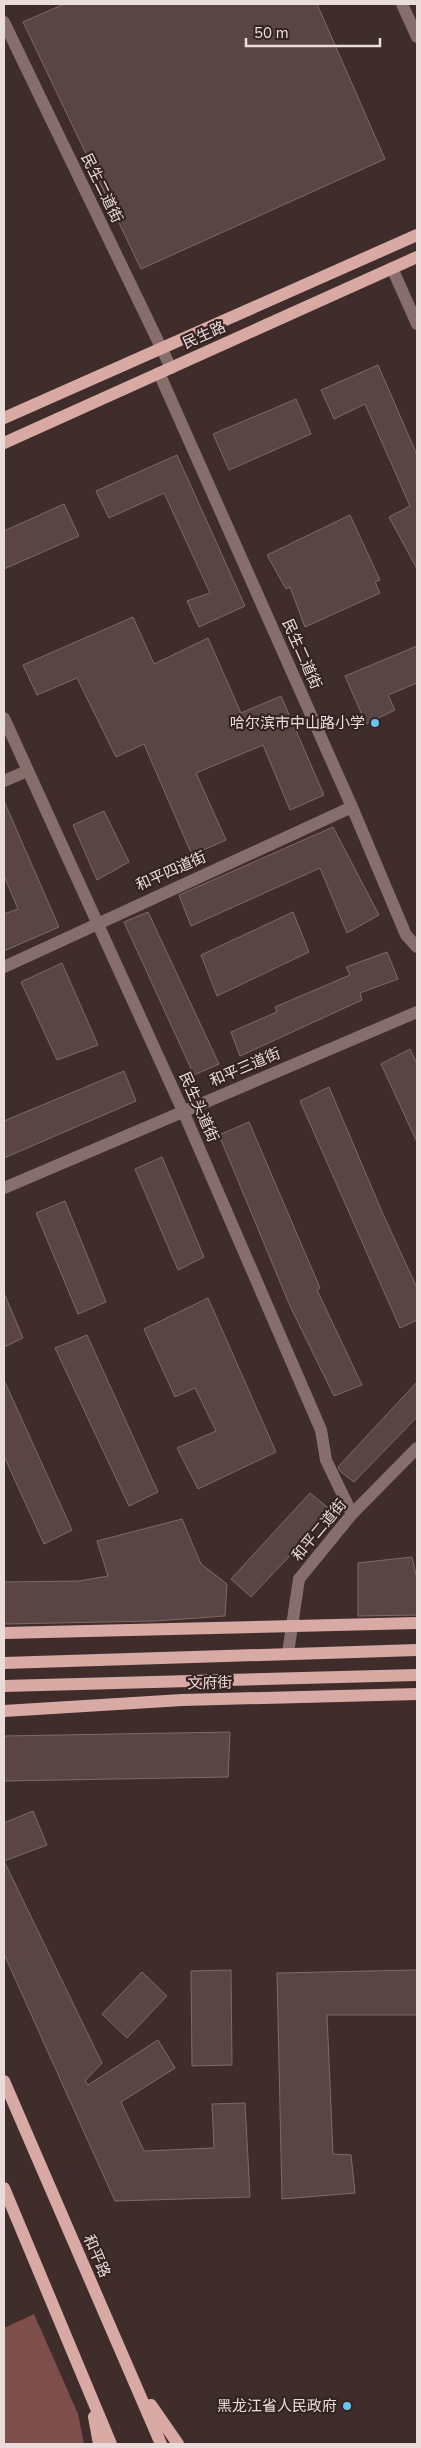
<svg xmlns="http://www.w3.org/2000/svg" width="421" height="2448" viewBox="0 0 421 2448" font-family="'Nunito Sans','Noto Sans SC',sans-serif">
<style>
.green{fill:#7d4e4a}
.building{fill:#594543;stroke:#7f6a68}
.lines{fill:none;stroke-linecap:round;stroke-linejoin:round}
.minor{stroke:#866e6c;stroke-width:12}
.major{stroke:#d9a9a4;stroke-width:12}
.poi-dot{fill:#6cc2f3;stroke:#352322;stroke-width:2}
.labels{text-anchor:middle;stroke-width:4.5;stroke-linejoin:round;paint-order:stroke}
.street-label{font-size:15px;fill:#e9dcdb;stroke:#352322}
.poi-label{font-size:15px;fill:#e9dcdb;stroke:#352322;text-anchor:end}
</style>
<rect width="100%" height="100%" fill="#3f2d2c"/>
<path class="green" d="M34,2314L78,2414L84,2444H4V2328Z"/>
<path class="building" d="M64,4H317L385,159L141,269L23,22Z
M378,365L417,455V569L389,517L410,506L365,404L334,419L321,390Z
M296,399L311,434L229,470L213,434Z
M177,455L245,606L199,627L187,601L210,593L164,493L109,518L96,491Z
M64,504L79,536L4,569V531Z
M350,515L380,580L375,582L380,593L305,627L290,587L286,589L267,555Z
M133,617L154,664L208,638L241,713L281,696L324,795L290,810L263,745L196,773L226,840L192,855L144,744L116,757L77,678L37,695L23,665Z
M417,646V683L388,695L395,710L366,724L345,676Z
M4,801L59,927L4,951V914L18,909L4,876Z
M104,811L129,862L97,880L73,825Z
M333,827L379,915L347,933L320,868L191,926L179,895Z
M148,912L219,1064L194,1075L124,922Z
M293,912L309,952L217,996L201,955Z
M387,952L398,979L360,993L362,1000L240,1056L231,1032L277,1012L275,1007L350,975L346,967Z
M62,963L98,1045L57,1060L21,982Z
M410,1049L417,1064V1142L381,1064Z
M124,1071L136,1101L4,1158V1121Z
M329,1087L383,1214L417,1288V1320L400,1328L300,1101Z
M249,1122L320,1288L317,1290L362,1385L334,1396L290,1306L219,1135Z
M162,1157L204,1257L178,1270L135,1169Z
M65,1201L106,1302L78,1314L36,1213Z
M4,1293L23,1338L4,1347Z
M208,1298L276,1452L198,1489L177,1448L216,1431L195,1388L175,1397L144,1329Z
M87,1335L158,1492L129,1506L55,1348Z
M4,1380L72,1530L44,1544L4,1456Z
M417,1382V1417L354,1482L341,1472L338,1467Z
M310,1493L332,1511L251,1597L231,1579Z
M182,1519L201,1564L227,1584L225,1616L155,1621L4,1624V1582L79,1581L108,1576L97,1541Z
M412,1557L417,1579V1615L358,1616V1563Z
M230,1732L228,1777L4,1781V1736Z
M33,1811L47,1845L4,1861L102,2063L85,2081L88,2085L158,2040L175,2068L121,2102L144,2151L214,2148L212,2104L245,2103L250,2197L115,2201L4,1954V1823Z
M231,1970L232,2065L192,2066L191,1971Z
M417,1970V2015H327L333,2154L351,2155L355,2193L282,2199L277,1973Z
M142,1972L167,1996L127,2038L102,2014Z"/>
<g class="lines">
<path class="minor" d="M402,4L417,37
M4,22L171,368
M392,268L417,324
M159,373L352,807L406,935L417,947
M4,718L183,1111L321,1430L326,1460L352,1514
M4,781L27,771
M4,967L352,807
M4,1188L417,1012
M288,1653L299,1579L352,1514L417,1448"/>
<path class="major" d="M4,418L417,235
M4,443L417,257
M4,1633L417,1623
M4,1663L417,1650
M4,1686L417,1675
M4,1711L182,1700L417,1694
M4,2081L161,2444
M4,2188L111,2444
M151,2405L178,2444
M94,2417L99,2444"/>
</g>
<g class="poi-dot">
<circle cx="375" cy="723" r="5"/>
<circle cx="347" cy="2406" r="5"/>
</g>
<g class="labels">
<g class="street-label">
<text transform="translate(102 188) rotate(64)" y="5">民生二道街</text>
<text transform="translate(204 335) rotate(-24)" y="5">民生路</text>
<text transform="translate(302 654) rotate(66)" y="5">民生二道街</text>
<text transform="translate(171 871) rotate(-24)" y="5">和平四道街</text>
<text transform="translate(245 1067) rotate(-23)" y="5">和平三道街</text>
<text transform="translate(199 1107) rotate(66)" y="5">民生头道街</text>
<text transform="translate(319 1530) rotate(-50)" y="5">和平二道街</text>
<text transform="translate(210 1683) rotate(-1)" y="5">文府街</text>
<text transform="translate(97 2256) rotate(67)" y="5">和平路</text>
</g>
<g class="poi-label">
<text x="365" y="728">哈尔滨市中山路小学</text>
<text x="337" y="2411">黑龙江省人民政府</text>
</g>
</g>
<rect width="421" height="2448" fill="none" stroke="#e9dcdb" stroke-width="10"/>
<path d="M246 38v8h134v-8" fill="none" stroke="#e9dcdb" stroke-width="2.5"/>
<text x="254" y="38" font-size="15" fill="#e9dcdb" stroke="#352322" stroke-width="4" paint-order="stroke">50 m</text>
</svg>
